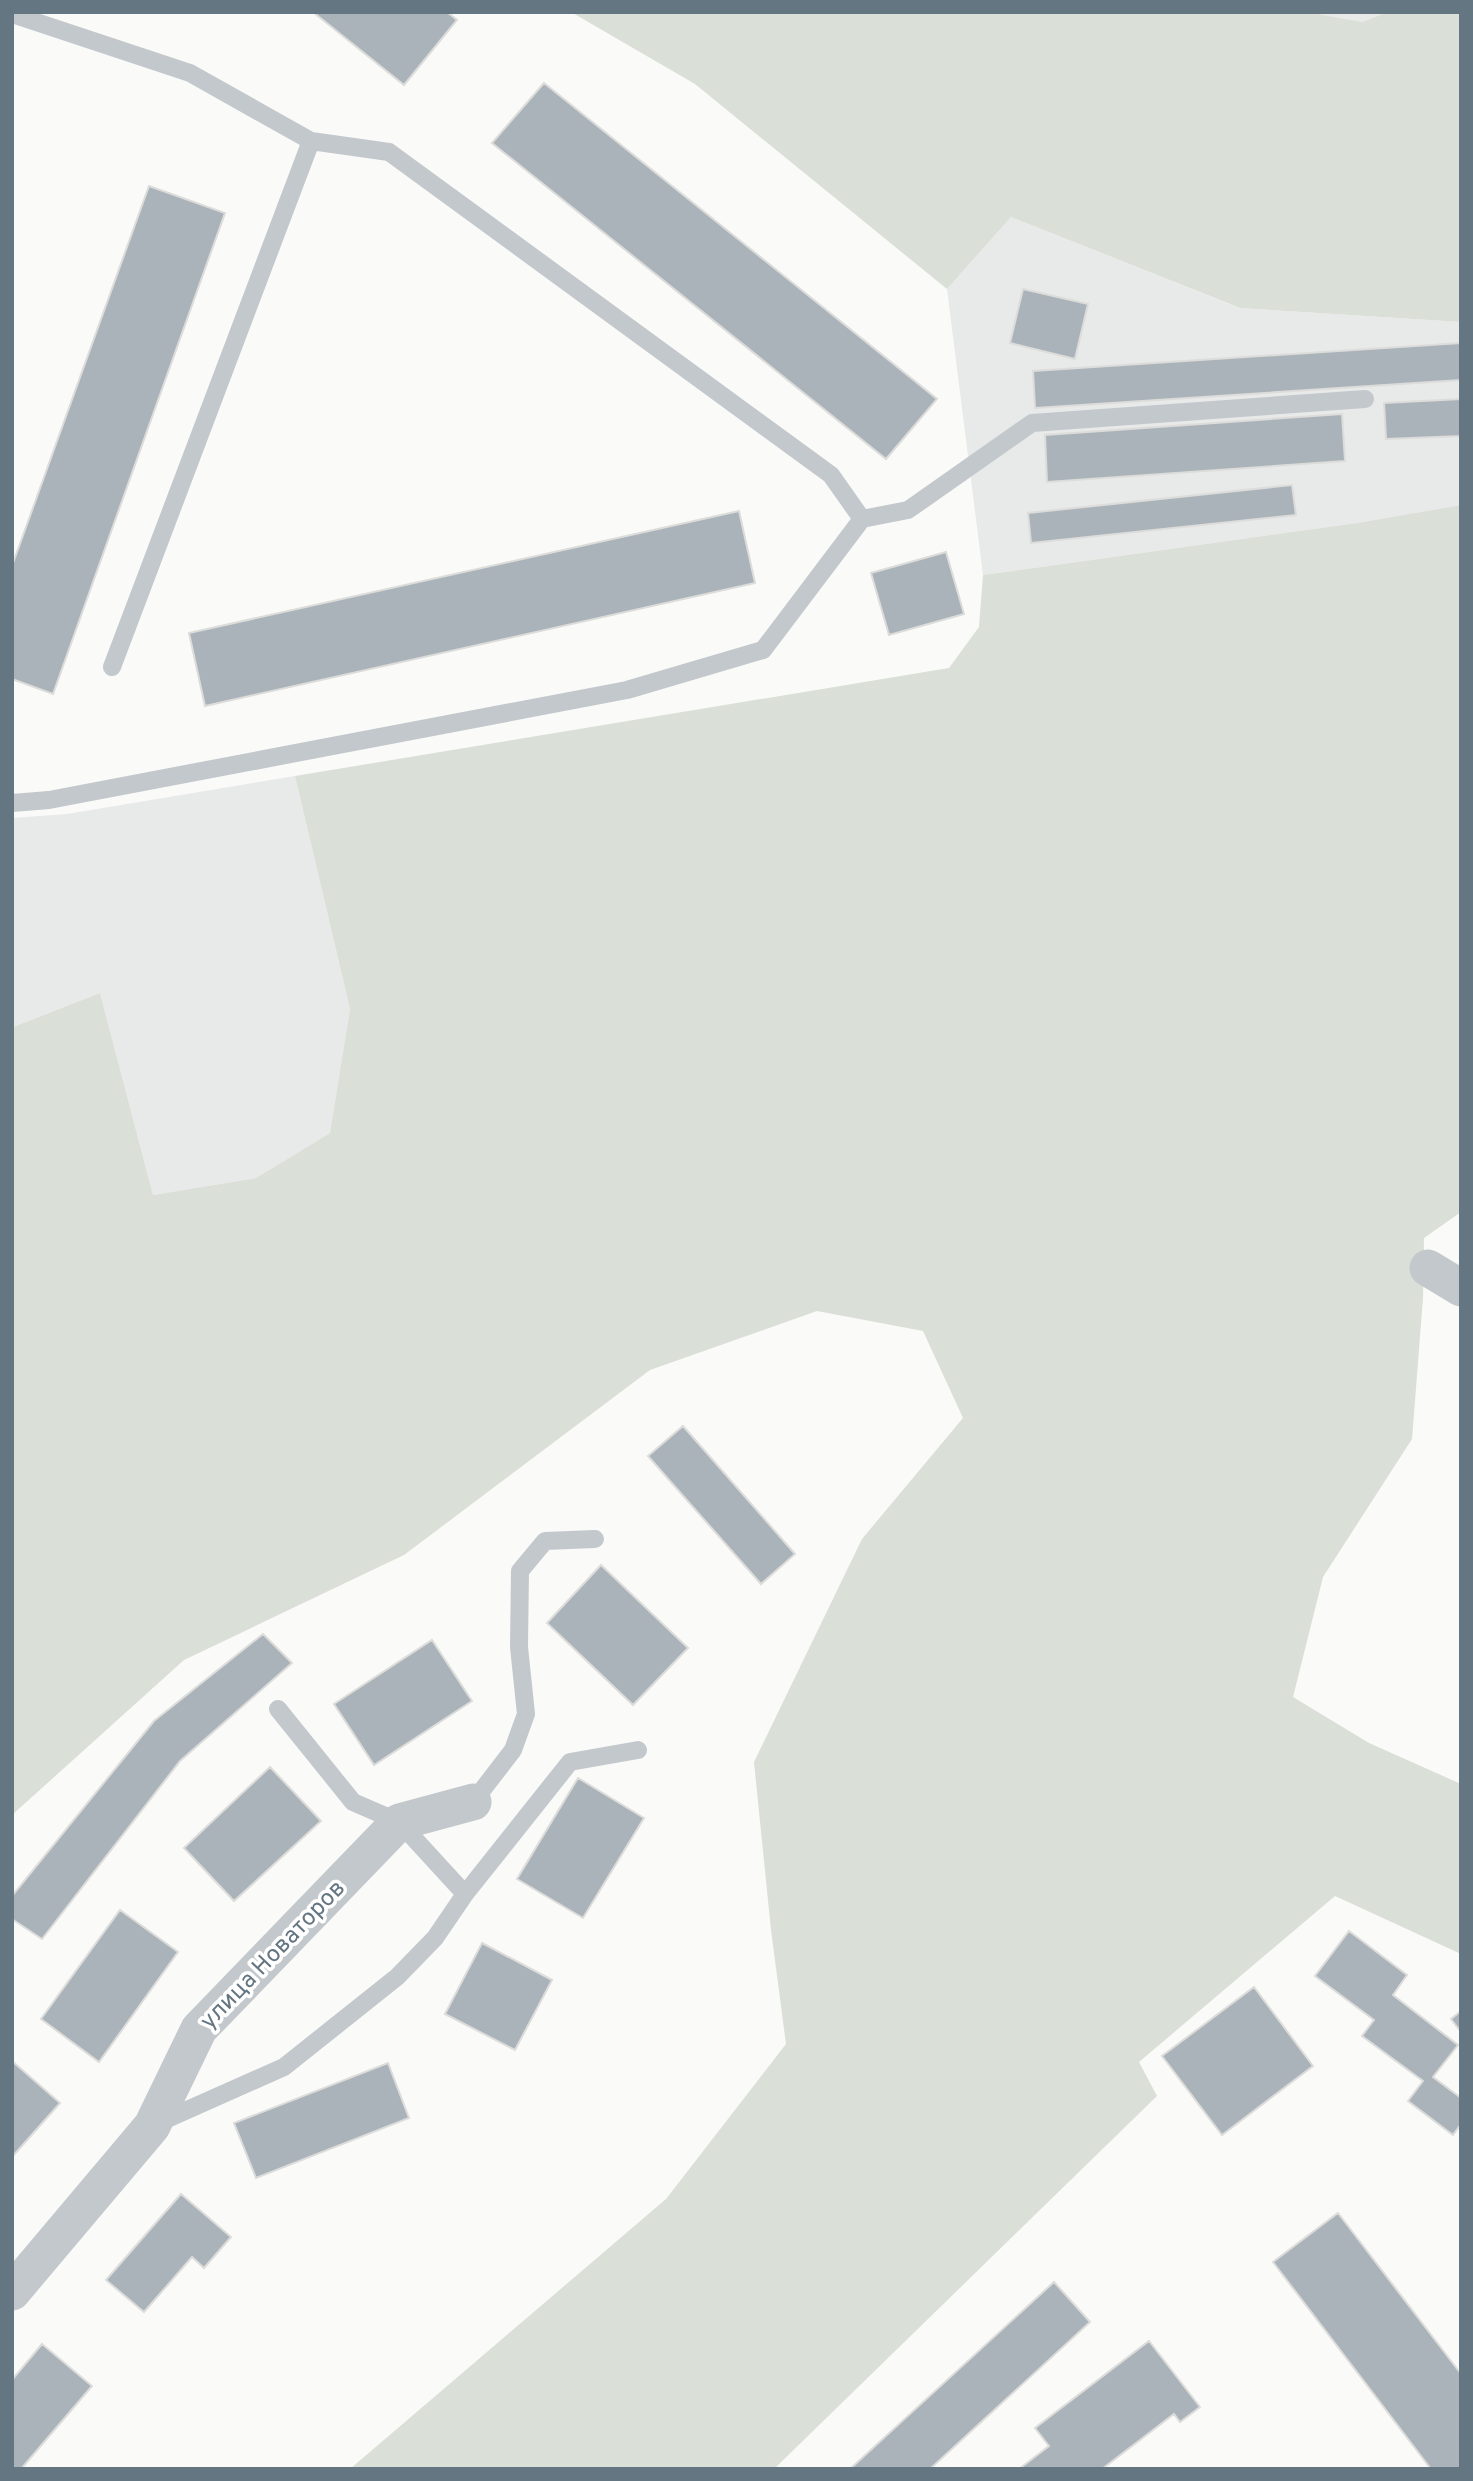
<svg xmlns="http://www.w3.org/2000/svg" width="1473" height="2481" viewBox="0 0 1473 2481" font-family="Overpass,sans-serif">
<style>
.built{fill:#e8e9e9}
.green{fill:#dadfd7}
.building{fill:#aab3b9;stroke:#dcdcda;stroke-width:2}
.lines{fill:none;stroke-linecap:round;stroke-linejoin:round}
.service{stroke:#c3c8cc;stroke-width:18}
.minor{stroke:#c3c8cc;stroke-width:37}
.labels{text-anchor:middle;stroke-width:7;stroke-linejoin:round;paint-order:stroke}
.street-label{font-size:24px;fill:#657683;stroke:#fff}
</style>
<rect width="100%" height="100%" fill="#fafaf8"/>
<path class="built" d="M1307,12H1388L1362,22Z
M1011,217L1239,308L1461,322V505L1357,523L983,575L947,289Z
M295,776L350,1009L330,1133L256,1178L153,1195L100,993L13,1027L12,1040V818L67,814Z"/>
<path class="green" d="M571,12H1307L1362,22L1388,12H1461V322L1240,308L1011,217L947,289L695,84Z
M1461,505V1212L1424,1238L1423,1298L1412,1439L1323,1577L1293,1697L1369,1743L1461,1784V1954L1335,1896L1139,2062L1157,2096L774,2469H350L666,2199L786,2044L771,1930L754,1762L862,1539L963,1418L923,1331L817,1311L650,1370L404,1555L184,1660L12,1815L13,1027L100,993L153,1195L256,1178L330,1133L350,1009L295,776L949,668L979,627L983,575L1357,523Z"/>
<path class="building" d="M313,12H447L457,20L404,85Z
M544,83L937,399L886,459L492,143Z
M149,186L225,213L53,694L12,679V566Z
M1023,289L1088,304L1075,359L1010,343Z
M1461,343V380L1035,408L1033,371Z
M1461,399V436L1386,439L1384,403Z
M1342,414L1345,461L1047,482L1045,435Z
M1292,485L1296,515L1031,543L1028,513Z
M739,511L755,583L205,706L189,633Z
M946,552L964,614L889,635L871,573Z
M683,1426L795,1554L761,1584L648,1456Z
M601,1565L688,1648L633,1705L547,1623Z
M263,1634L292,1663L180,1761L42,1939L12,1919V1896L154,1721Z
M432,1640L472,1701L374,1765L334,1704Z
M270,1767L321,1821L234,1901L184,1848Z
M578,1778L644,1818L583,1918L517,1879Z
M120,1910L178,1952L99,2062L41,2019Z
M1349,1931L1407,1975L1393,1995L1458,2045L1433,2077L1461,2098V2124L1453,2135L1408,2101L1423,2081L1362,2036L1374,2020L1315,1976Z
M482,1943L552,1980L515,2050L445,2014Z
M1254,1987L1313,2066L1222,2135L1162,2056Z
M1461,2011V2032L1451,2019Z
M12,2061L60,2103L12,2157Z
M388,2063L409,2118L256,2178L234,2123Z
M181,2194L231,2237L204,2268L192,2257L144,2312L106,2280Z
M1338,2213L1461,2374V2469H1431L1273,2262Z
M1054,2282L1090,2322L930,2469H850Z
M1149,2341L1200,2407L1180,2422L1174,2414L1102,2469H1019L1049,2446L1035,2428Z
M42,2344L92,2386L21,2469H12V2380Z"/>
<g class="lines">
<path class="service" d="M12,14L190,73L311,141L112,667
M311,141L389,152L831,475L862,519L908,510L1032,423L1365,399
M12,803L49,800L627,690L763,650L862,519
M278,1709L353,1802L399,1822L465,1894
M473,1802L513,1750L526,1714L519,1647L520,1571L545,1541L595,1539
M158,2123L284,2067L397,1977L435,1938L465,1894L570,1762L638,1750"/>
<path class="minor" d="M1428,1268L1461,1288
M12,2292L152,2126L199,2029L399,1822L473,1802"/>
</g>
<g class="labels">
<g class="street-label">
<text transform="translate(272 1954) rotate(-46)" y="8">улица Новаторов</text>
</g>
</g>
<rect width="1473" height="2481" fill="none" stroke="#657683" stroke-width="28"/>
</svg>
